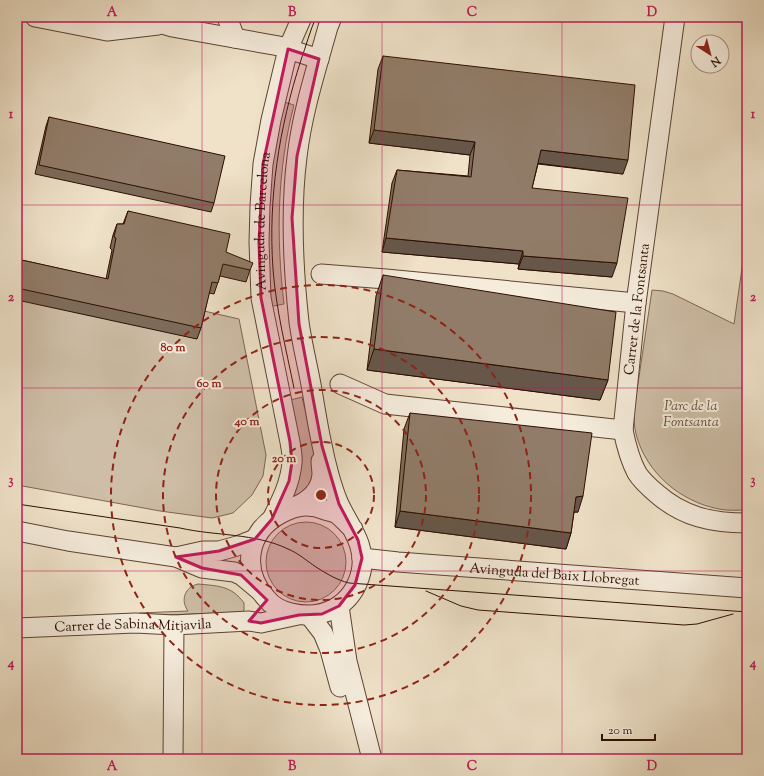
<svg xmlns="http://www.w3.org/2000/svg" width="764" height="776" viewBox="0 0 764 776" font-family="'Sorts Mill Goudy',serif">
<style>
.green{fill:#cebea7;stroke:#7d6654}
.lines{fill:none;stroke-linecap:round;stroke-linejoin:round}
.minor-casing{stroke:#5d4332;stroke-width:21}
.minor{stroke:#f5ecdc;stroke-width:19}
.tram{stroke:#2c0e00;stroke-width:1}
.wall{fill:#7d6b5a;stroke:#2c0e00}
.shaded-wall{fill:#66574a;stroke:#2c0e00}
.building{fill:#917c69;stroke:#2c0e00}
.marked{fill:#c2185b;fill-opacity:0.2;stroke:#c2185b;stroke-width:3;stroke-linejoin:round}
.grid{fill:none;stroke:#c2185b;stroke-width:1;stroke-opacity:0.55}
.ring{fill:none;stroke:#8f2418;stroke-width:2;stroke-dasharray:7 5}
.labels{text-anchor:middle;stroke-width:4;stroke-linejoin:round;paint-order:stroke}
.street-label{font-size:14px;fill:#2c0e00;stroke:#f5ecdc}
.park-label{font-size:14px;font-style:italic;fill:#654c3a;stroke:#f5ecdc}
.centre{fill:#8f2418;stroke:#f5ecdc;stroke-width:2}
.ring-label{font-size:12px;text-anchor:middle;font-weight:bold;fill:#8f2418;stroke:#f5ecdc;stroke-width:4;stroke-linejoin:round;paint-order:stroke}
.neatline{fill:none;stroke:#c2185b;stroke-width:1.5}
.grid-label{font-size:13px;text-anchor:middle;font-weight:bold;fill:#c2185b}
</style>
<rect width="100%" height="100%" fill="#efe2c9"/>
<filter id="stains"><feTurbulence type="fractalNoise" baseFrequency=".005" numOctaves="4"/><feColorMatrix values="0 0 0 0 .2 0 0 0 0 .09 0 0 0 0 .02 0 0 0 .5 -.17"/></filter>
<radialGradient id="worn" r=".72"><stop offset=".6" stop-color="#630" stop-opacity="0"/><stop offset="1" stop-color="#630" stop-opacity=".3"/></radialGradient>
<path class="green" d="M281,101L294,105C277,170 276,237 284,304L268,307L267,192Z
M747,233V510C738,510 728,511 719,509C681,502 646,473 636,434C634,426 634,418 634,410L652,290L663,291L673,294L734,324Z
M17,268L239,319L266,455L263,476L252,495L233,513L212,518L160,511L17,485Z
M302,397C305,410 319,464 316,473C312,485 305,493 293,497L287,401Z
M266 562a40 40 0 1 1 80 0a40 40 0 1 1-80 0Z
M198,584C217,586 231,585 244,603V610L242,612L140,616L139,613L188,611C180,600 185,587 198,584Z"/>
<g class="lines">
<defs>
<g id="minor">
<path d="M35,17L107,31L158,25"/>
<path d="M139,17L172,27L279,46L319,59"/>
<path d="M227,17L235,38"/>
<path d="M332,17L328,27C316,70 302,113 297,157C290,212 293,267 299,322C302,344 308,367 312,390C315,408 318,427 322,445C325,461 332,489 339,504C349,526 367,545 361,572C353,605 324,621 291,613C282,611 272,606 266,598C241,570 247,532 280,514C295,506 308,503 325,510C329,511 334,512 337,514C343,518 348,525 353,529"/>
<path d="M675,17L636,303L623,430C626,445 630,460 637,473C642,481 649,487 656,493C683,517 712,523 747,523"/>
<path d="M321,274L386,279L636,303"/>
<path d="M340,384L385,404L623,430"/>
<path d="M294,507C308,502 321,491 322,474C322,470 321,466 321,461"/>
<path id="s1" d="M272,519C281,501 290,484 292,463C293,456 291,449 290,442L261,298L259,242L260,206L263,164L271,120L288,49L302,17"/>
<path d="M17,531L68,541L176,557L202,568L234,572L241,575L259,590"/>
<path d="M176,557L203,551H219L237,546L255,539"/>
<path id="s2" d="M362,558L398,562L747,588"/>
<path d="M339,606L347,661L372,759"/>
<path d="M310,616L323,633L330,650L340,687"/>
<path id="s3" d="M17,628L135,623L174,625L249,621L261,623L298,615"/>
<path d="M173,759L174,625"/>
</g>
</defs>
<use href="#minor" class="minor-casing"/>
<use href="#minor" class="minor"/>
<path class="tram" d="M294,388C286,349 276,309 273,269C268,198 279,128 301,60C306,46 310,31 316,17
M17,504L180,528C215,536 255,533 288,549C298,553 307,561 316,567C327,574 337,580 349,583L747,612
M426,591L461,606L478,610L684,625L697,624L733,614"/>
</g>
<path class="wall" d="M383,56L623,174L538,164L532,188L612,277L518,269L519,264L382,252L392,183L397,170L468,176L470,155L369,143L378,69Z
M49,117L214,203L211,212L35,174L46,126Z
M128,211L226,252L250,270L246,282L220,276L214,294L209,293L201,328L197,339L17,300V259L106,279L112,250L110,248L113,235L117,224H123Z
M383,275L608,380L600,400L367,370L376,296Z
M410,413L578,512H574L571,533L566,549L395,527L404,429Z"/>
<path class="shaded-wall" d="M374,130L475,142L470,155L369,143Z
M541,150L628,160L623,174L536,163Z
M386,238L523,251L519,264L382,252Z
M523,256L617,263L612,277L518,269Z
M374,349L608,380L600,400L367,370Z
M583,496L578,512H570L576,497Z
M400,511L571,533L566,549L395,527Z"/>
<path class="building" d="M383,56L635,85L628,160L541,150L532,188L628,198L617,263L523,256V251L386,238L397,170L471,177L475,142L374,130Z
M49,117L225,156L214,203L39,165Z
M128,211L230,234L226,252L253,263L250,270L223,264L218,283L212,282L201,328L17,288V259L108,279L116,238L114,237L117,224H124Z
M383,275L616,312L608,380L374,349Z
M410,413L592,433L583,496L576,497L571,533L400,511Z"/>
<path class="marked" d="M288,49L319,59L297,156L292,218L299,324L322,446L339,504L358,540L362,558L355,585L339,606L322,614L299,615L261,623L249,621L267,600L241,575L202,568L176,557L219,551L255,539L272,519L289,481L292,462L290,442L261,298L259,242L263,164Z"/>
<path class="grid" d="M202,17V759M382,17V759M562,17V759M17,205H747M17,388H747M17,571H747"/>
<g class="ring">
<circle cx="321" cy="495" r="53"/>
<circle cx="321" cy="495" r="105"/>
<circle cx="321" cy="495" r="158"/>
<circle cx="321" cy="495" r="210"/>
</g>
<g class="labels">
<g class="street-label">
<text dy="5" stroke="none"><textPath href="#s1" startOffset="305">Avinguda de Barcelona</textPath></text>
<text transform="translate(636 309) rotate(-83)" y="5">Carrer de la Fontsanta</text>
<text dy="5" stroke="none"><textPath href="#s2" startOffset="193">Avinguda del Baix Llobregat</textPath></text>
<text dy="5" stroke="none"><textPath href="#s3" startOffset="116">Carrer de Sabina Mitjavila</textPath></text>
</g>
<g class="park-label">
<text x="691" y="410">Parc de la<tspan x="691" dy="16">Fontsanta</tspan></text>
</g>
</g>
<circle cx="321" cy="495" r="6" class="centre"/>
<g class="ring-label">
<text x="173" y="351">80 m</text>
<text x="209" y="387">60 m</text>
<text x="247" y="425">40 m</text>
<text x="284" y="462">20 m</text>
</g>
<rect width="764" height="776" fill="none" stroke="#efe2c9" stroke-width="44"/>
<g transform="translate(710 54) rotate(144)"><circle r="19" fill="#f5ecdc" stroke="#a59384"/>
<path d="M0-3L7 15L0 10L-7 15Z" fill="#8f2418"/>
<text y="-6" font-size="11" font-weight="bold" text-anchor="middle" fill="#2c0e00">N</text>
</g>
<path d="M602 734v6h53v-6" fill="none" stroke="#2c0e00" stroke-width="2"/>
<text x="608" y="734" font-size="12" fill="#2c0e00" stroke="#f5ecdc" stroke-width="3" paint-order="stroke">20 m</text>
<rect x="22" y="22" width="720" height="732" class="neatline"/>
<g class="grid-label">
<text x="112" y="16">A</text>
<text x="292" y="16">B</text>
<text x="472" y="16">C</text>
<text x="652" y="16">D</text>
<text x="11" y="118">1</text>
<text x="753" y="118">1</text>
<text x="11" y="301">2</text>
<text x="753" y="301">2</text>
<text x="11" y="484">3</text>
<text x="753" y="484">3</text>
<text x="11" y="667">4</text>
<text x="753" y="667">4</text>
<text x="112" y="770">A</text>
<text x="292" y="770">B</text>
<text x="472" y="770">C</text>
<text x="652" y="770">D</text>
</g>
<rect width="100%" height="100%" filter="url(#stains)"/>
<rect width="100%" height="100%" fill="url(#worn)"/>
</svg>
